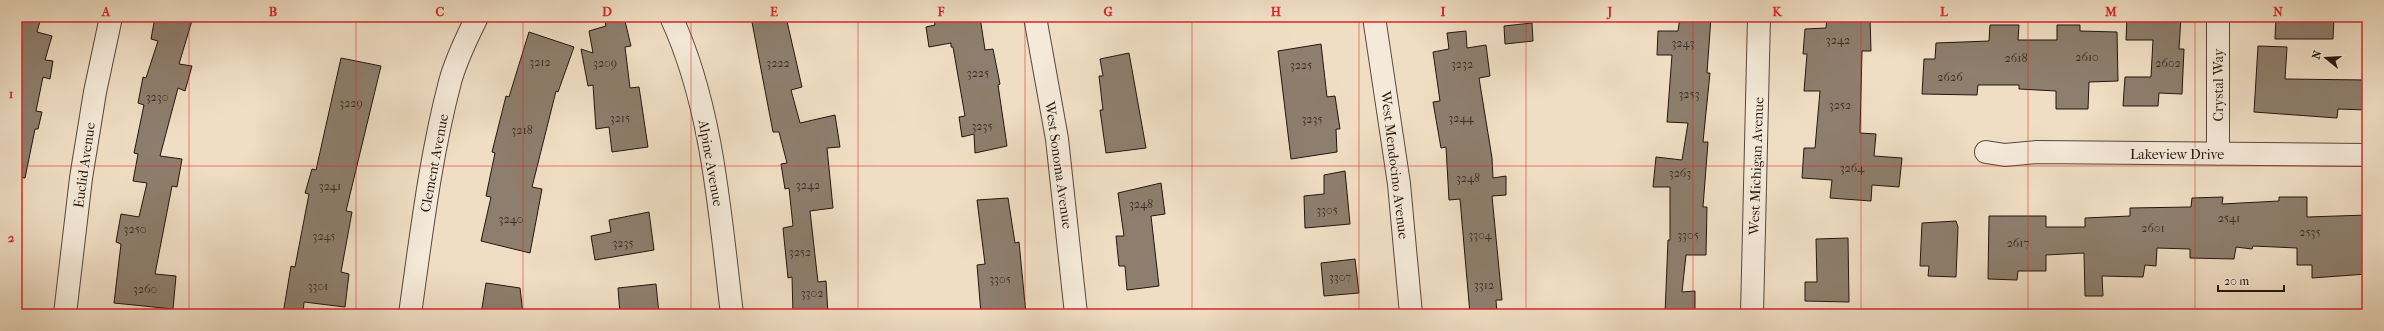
<svg xmlns="http://www.w3.org/2000/svg" width="2384" height="331" viewBox="0 0 2384 331" font-family="'IM FELL French Canon',serif">
<style>
.building{fill:#8e7e6d;stroke:#24150e}
.lines{fill:none;stroke-linecap:round;stroke-linejoin:round}
.minor-casing{stroke:#57473c;stroke-width:24}
.minor{stroke:#f5ead9;stroke-width:22}
.grid{fill:none;stroke:#d62828;stroke-width:1;stroke-opacity:0.55}
.labels{text-anchor:middle;stroke-width:3;stroke-linejoin:round;paint-order:stroke}
.number-label{font-size:12px;fill:#3e2f26}
.street-label{font-size:14px;fill:#24150e;stroke:#f5ead9}
.neatline{fill:none;stroke:#d62828;stroke-width:1.5}
.grid-label{font-size:13px;text-anchor:middle;font-weight:bold;fill:#d62828}
</style>
<rect width="100%" height="100%" fill="#f0dec4"/>
<filter id="stains"><feTurbulence type="fractalNoise" baseFrequency=".005" numOctaves="4"/><feColorMatrix values="0 0 0 0 .2 0 0 0 0 .09 0 0 0 0 .02 0 0 0 .5 -.17"/></filter>
<radialGradient id="worn" r=".72"><stop offset=".6" stop-color="#630" stop-opacity="0"/><stop offset="1" stop-color="#630" stop-opacity=".3"/></radialGradient>
<path class="building" d="M17,17H41L37,32L52,36L45,60L53,61L50,79L43,77L36,111L42,112L38,129H35L25,178L17,177Z
M155,17H193L179,64L192,66L185,91L178,88L160,156L182,159L177,187L172,186L155,274L176,276L173,309L114,303L121,244L116,242L121,214L139,217L147,183L133,181L138,154L134,153L144,105L138,103L143,77L146,78L158,41L151,39Z
M604,17H624L631,46L625,47L630,88L639,87L648,147L612,152L609,127L596,129L593,85L588,86L581,49L593,53L589,31L606,26Z
M751,17H786L802,87L791,90L800,123L835,115L840,147L827,148L833,208L810,211L818,282L826,281L828,314H793L792,277L788,278L783,228L793,226L789,188L785,189L781,164L787,163L779,132H773Z
M934,17H980L985,50L993,49L1000,84L998,85L1007,146L975,153L974,134L962,137L959,117L965,116L953,47H951V43L929,47L926,27L935,25Z
M1680,17H1711L1707,73H1710L1703,142H1708L1703,207H1707L1706,255H1686L1682,292L1695,291V314H1665L1668,240H1670V187H1653L1656,157L1682,160L1688,123L1667,122L1672,55H1657L1658,31H1678Z
M1827,17H1870L1871,51H1862L1860,133L1876,134L1874,156L1902,158L1899,187L1872,185L1871,201L1830,198L1832,180L1802,178L1804,148H1815L1820,91H1804L1807,54H1803L1805,29L1826,28Z
M2127,17H2181L2179,49H2184L2182,94L2159,93L2158,106H2123L2125,77H2151L2153,40H2126Z
M2276,17H2334L2333,39H2275Z
M1532,23L1533,41L1505,44L1504,26Z
M1990,25H2019L2018,40H2057V25H2080V31L2117,32L2118,81L2089,82L2088,109H2056V91L2019,89V85H1978L1977,95L1922,94L1924,59H1935L1936,43L1989,41Z
M1466,31L1467,48L1486,45L1490,76L1479,78L1492,158L1493,178L1506,176V195L1492,196L1502,300H1496L1497,314H1470L1460,199L1449,200L1446,147L1441,148L1433,102L1440,101L1433,52L1449,49L1447,33Z
M529,32L574,47L558,92L556,91L532,187L542,189L530,253L481,241L491,197L486,196L495,153L492,152L506,96L509,97Z
M1321,44L1327,97L1335,96L1340,129H1336L1337,152L1291,159L1278,51Z
M2258,46L2287,47L2285,79L2367,80V110L2338,109L2337,118L2254,112Z
M1129,53L1146,148L1106,153L1100,110H1103L1099,76H1103L1100,59Z
M341,58L381,66L346,211L352,212L341,272L349,274L345,307L304,302L303,314H283L291,266L295,267L309,194L305,193L312,169L316,170Z
M1345,171L1350,224L1305,228L1304,196L1324,194V175Z
M1161,183L1165,214L1151,216L1159,286L1127,290L1125,266H1119L1116,236H1124L1118,193Z
M2223,197L2222,204L2279,201V197H2307V217L2367,215V274L2312,278V265H2297V248L2253,246L2252,249L2236,247L2234,259L2190,258V249L2157,248L2156,266L2145,265L2143,277L2102,276L2103,296H2085L2084,253L2046,255V271H2018L2017,280L1988,279L1989,216H2046V227H2085V218L2130,216V208L2191,207L2192,198Z
M1008,198L1015,243L1019,242L1026,314H981L977,265L985,264L977,200Z
M649,212L654,250L595,260L591,236L611,232L609,220Z
M1956,221L1958,227L1956,277L1928,276L1929,266H1920L1922,223Z
M1848,238L1849,302L1805,301V282H1817L1816,239Z
M1355,259L1359,293L1324,296L1321,263Z
M486,283L520,288L523,314H481Z
M656,284L659,314H620L618,288Z"/>
<g class="lines">
<defs>
<path id="minor" d="M671,17C713,107 720,216 732,314
M1035,17L1057,139L1076,314
M1374,17L1399,184L1411,314
M2218,17V154
M1986,152L2005,155L2037,152L2367,155
M65,314L81,178L95,92L111,17
M410,314C421,237 430,158 450,82C456,59 467,38 477,17
M1752,314L1759,17"/>
</defs>
<use href="#minor" class="minor-casing"/>
<use href="#minor" class="minor"/>
</g>
<path class="grid" d="M189,17V314M356,17V314M523,17V314M691,17V314M858,17V314M1025,17V314M1192,17V314M1359,17V314M1526,17V314M1693,17V314M1861,17V314M2028,17V314M2195,17V314M17,166H2367"/>
<g class="labels">
<g class="number-label">
<text x="1838" y="44">3242</text>
<text x="1683" y="47">3243</text>
<text x="2087" y="61">2610</text>
<text x="2016" y="62">2618</text>
<text x="540" y="66">3212</text>
<text x="605" y="67">3209</text>
<text x="778" y="67">3222</text>
<text x="2168" y="67">2602</text>
<text x="1462" y="68">3232</text>
<text x="1301" y="69">3225</text>
<text x="978" y="77">3225</text>
<text x="1950" y="81">2626</text>
<text x="1689" y="98">3253</text>
<text x="157" y="101">3230</text>
<text x="351" y="107">3229</text>
<text x="1840" y="109">3252</text>
<text x="620" y="122">3215</text>
<text x="1461" y="122">3244</text>
<text x="1312" y="123">3235</text>
<text x="982" y="130">3235</text>
<text x="522" y="134">3218</text>
<text x="1852" y="172">3264</text>
<text x="1680" y="177">3263</text>
<text x="1468" y="182">3248</text>
<text x="808" y="189">3242</text>
<text x="330" y="190">3241</text>
<text x="1141" y="208">3248</text>
<text x="1327" y="214">3305</text>
<text x="2229" y="222">2541</text>
<text x="511" y="223">3240</text>
<text x="2153" y="232">2601</text>
<text x="135" y="233">3250</text>
<text x="2310" y="236">2535</text>
<text x="1480" y="239">3304</text>
<text x="1688" y="239">3305</text>
<text x="324" y="240">3245</text>
<text x="623" y="247">3235</text>
<text x="2018" y="247">2617</text>
<text x="800" y="256">3252</text>
<text x="1340" y="281">3307</text>
<text x="1000" y="283">3305</text>
<text x="1484" y="289">3312</text>
<text x="318" y="290">3301</text>
<text x="145" y="293">3260</text>
<text x="812" y="297">3302</text>
</g>
<g class="street-label">
<text transform="translate(2218 85) rotate(-90)" y="5">Crystal Way</text>
<text x="2177" y="159">Lakeview Drive</text>
<text transform="translate(434 163) rotate(-79)" y="5">Clement Avenue</text>
<text transform="translate(711 163) rotate(80)" y="5">Alpine Avenue</text>
<text transform="translate(84 165) rotate(-82)" y="5">Euclid Avenue</text>
<text transform="translate(1059 165) rotate(82)" y="5">West Sonoma Avenue</text>
<text transform="translate(1395 165) rotate(83)" y="5">West Mendocino Avenue</text>
<text transform="translate(1756 166) rotate(-88)" y="5">West Michigan Avenue</text>
</g>
</g>
<rect width="2384" height="331" fill="none" stroke="#f0dec4" stroke-width="44"/>
<g transform="translate(2326 58) rotate(288)" stroke="#f5ead9" stroke-width="3" paint-order="stroke">
<path d="M0-3L7 15L0 10L-7 15Z" fill="#24150e"/>
<text y="-6" font-size="11" font-weight="bold" text-anchor="middle" fill="#24150e">N</text>
</g>
<path d="M2218 285v6h66v-6" fill="none" stroke="#24150e" stroke-width="2"/>
<text x="2224" y="285" font-size="12" fill="#24150e" stroke="#f5ead9" stroke-width="3" paint-order="stroke">20 m</text>
<rect x="22" y="22" width="2340" height="287" class="neatline"/>
<g class="grid-label">
<text x="106" y="16">A</text>
<text x="273" y="16">B</text>
<text x="440" y="16">C</text>
<text x="607" y="16">D</text>
<text x="774" y="16">E</text>
<text x="941" y="16">F</text>
<text x="1108" y="16">G</text>
<text x="1276" y="16">H</text>
<text x="1443" y="16">I</text>
<text x="1610" y="16">J</text>
<text x="1777" y="16">K</text>
<text x="1944" y="16">L</text>
<text x="2111" y="16">M</text>
<text x="2278" y="16">N</text>
<text x="11" y="98">1</text>
<text x="11" y="242">2</text>
</g>
<rect width="100%" height="100%" filter="url(#stains)"/>
<rect width="100%" height="100%" fill="url(#worn)"/>
</svg>
